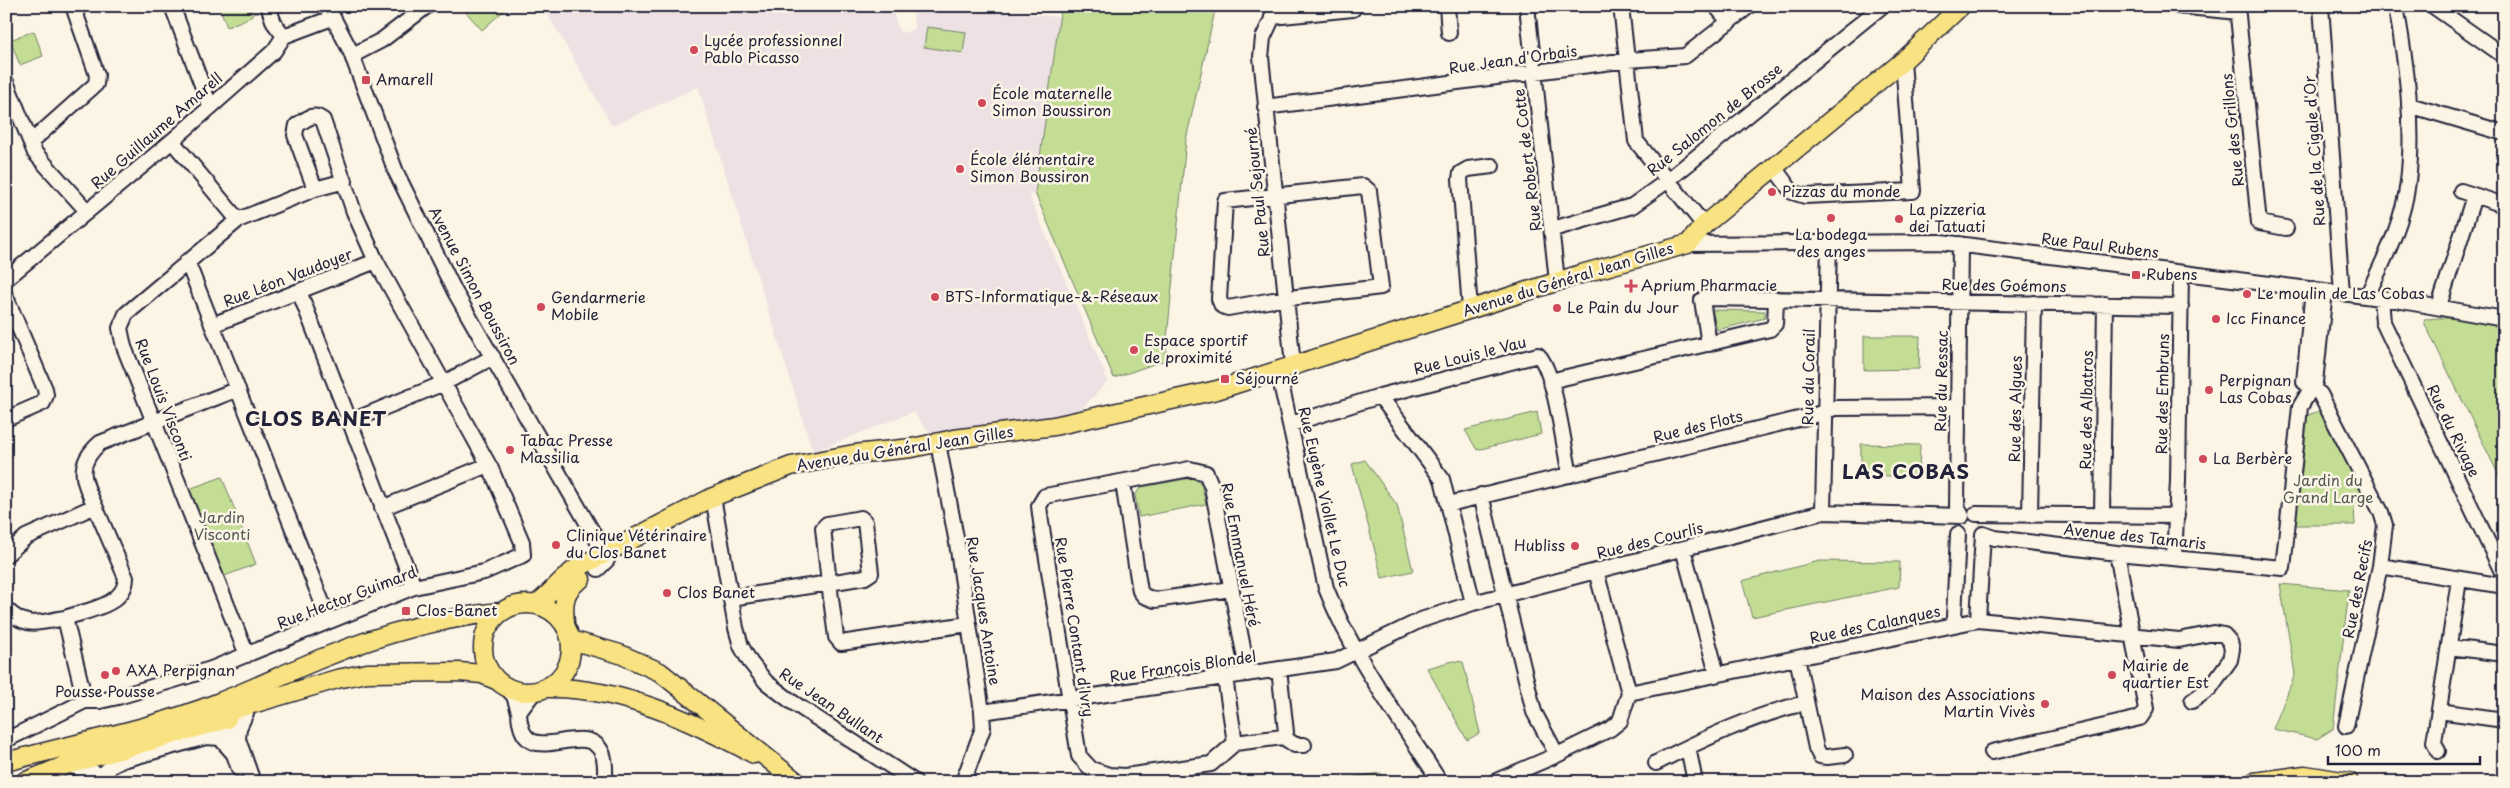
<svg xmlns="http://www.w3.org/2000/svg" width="2510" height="788" viewBox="0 0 2510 788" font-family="'Playpen Sans',sans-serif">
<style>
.built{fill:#ede1e4}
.green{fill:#c3dd94;stroke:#728068}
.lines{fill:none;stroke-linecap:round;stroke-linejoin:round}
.minor-casing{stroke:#22223b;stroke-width:18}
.major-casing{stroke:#22223b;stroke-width:21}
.minor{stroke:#fcf5e5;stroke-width:14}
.major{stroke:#f8e281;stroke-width:18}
.poi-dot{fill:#d1495b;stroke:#fcf5e5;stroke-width:2}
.labels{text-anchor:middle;stroke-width:5;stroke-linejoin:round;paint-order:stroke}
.poi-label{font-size:15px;fill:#22223b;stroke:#fcf5e5;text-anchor:start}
.street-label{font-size:15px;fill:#22223b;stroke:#fcf5e5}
.park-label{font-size:15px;fill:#525a56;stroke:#fcf5e5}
.district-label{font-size:20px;font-weight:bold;letter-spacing:1px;fill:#22223b;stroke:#fcf5e5}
</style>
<rect width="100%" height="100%" fill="#fcf5e5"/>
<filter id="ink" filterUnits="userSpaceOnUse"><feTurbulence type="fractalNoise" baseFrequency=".02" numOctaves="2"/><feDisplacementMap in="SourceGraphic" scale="10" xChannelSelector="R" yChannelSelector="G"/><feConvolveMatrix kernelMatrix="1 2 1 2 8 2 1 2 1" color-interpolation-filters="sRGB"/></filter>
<g filter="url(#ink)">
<path class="built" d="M543,6H891L900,33L914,30L913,6H937L1060,17L1035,193L1029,195L1108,381L1072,419L930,433L913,412L813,452L698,87L612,126Z"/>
<path class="green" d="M219,6H249L253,16L227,27Z
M468,6H509L482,30L464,10Z
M1061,6H1216L1186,140L1165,360L1114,378L1035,193Z
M927,27L966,32L963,53L924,47Z
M34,31L43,56L20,65L10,40Z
M1712,310L1765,311V318L1717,330Z
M2439,318H2456L2504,328V486L2424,322L2425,319Z
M1864,336H1920L1919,369L1864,370Z
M2322,410L2368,501L2354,505L2355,525H2294L2305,416Z
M1537,412L1541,434L1477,450L1465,430Z
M1861,444L1920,445L1919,476H1861Z
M1365,460L1397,505L1413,571L1382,578L1352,464Z
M222,477L256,564L222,577L189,489Z
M1192,478L1201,483L1206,504L1139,517L1135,495L1141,487Z
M1819,561L1900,562L1899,587L1752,617L1742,581Z
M2280,584L2349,590L2333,729L2317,739L2273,729L2295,674Z
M1453,661L1463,662L1480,733L1467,740L1427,668Z
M1381,773L1382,782H1321Z"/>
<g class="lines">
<defs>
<path id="minor" d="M172,6L210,106
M268,6L274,23L284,36
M327,6L350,50L396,172L455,292L605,554L607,560L598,569
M1278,6L1263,38L1261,57L1293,365
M1447,6L1449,33
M1527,6L1557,281
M1621,6L1636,141L1704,225
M1716,6L1729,22
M2178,6L2238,12
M2237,6L2259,223L2286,228
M2321,6L2342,293
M2433,6L2504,56
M1272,17L1353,9L1352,6
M353,59L357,53L382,40L427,6
M6,82L35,153L87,211
M2409,105L2504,133
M1265,107L1628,60L1685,56L1749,6
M172,141L238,220
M31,142L96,84L97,75L73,6
M1773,166L1792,192L1805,196L1913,191L1903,61
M1363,186L1369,191L1381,287L1273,300L1228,308L1222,306L1219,299L1225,201Z
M2461,191L2504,205
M1553,229L1632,206L1667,181L1882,6
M1688,244L1941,242L2396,300L2504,319
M187,261L329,620
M6,279L172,141L274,51L284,36L332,18
M2313,289L2304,382L2320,394L2381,512L2385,525L2380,566L2346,726
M299,291L414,587
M2367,296C2384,260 2404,221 2408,181C2415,124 2406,63 2396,6
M6,297L45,389L46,395L43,403L6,419
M2381,298L2383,322L2504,576
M2439,306L2474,196
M1470,309L1460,179L1461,173L1468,169L1492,166
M212,325L376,261
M1709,344L1702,300L1705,298L2181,306
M1278,370L1326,588C1353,658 1400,719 1440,782
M1550,381L1770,329L1775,324L1776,300
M1380,396L1442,479L1473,603
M349,422L444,383L493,357
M1291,424L1380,396L1538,355C1555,371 1564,449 1570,475
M938,443L957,543L982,712L983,728L963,782
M1123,483L1140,591L1144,596L1155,600L1231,589
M1481,495L1534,712L1557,755
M713,497L736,628L741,646L750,662L766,682L792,702L915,782
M1449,504L1815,415L1835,408L1958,407
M382,508L488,465
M1823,512L1829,242
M1976,514L2177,516
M2030,515L2034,303
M2102,515L2105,304
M861,518L865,522L871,573L865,577L829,583L823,528L827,524Z
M1683,549L1717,674
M6,555L26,537L95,506C83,480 75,465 100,443L238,389
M2174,557L2178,481L2181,273
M2380,566L2504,586
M731,598L829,583L836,637L841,643L968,624
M6,609C28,630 38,622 65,618
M1978,620L1983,534L1995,538L2117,553L2283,568L2300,407L2315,382L2325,291
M1957,623L1954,617L1958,534
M2449,647L2504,654
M247,655L124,347L120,328L126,314L238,220L315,189L345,181
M1797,658L1816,748L1820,756L1827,757L1845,755
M1225,678L1235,743L1283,737L1286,732L1279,669
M505,686L514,696L519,712L534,692
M1629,693L1978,620L2179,640L2214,633L2224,635L2230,642L2232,649L2230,660L2210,688L2192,701
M85,701L65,618C87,610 125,606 126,578L95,506
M2439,711L2504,720
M519,712C521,778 587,713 603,755C606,763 605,774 605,782
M982,712L1336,661L1421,620L1473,603L1823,512L1962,516L1957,507L1960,244
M239,728L238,739L253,782
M1283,737L1295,745H1304
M220,738L234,754L239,769
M6,740L85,701H100L118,697L211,669L414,587L484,572L523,555L522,542L491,469L376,261L354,212L323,120C313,112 307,119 297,125L295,135L315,189
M1235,743L1211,764L1125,776L1109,775L1091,769L1079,756L1041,522L1039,506L1045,496L1190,469L1206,473L1212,487L1248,674
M1688,747L1695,782
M2438,751L2434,742L2459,580
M1992,752L2140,718L2146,709L2117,553
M1656,763C1703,739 1754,715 1805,703
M67,765L102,775L113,765L123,760L206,737L220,738L239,728L246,713
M1494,782L1557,755L1610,729L1620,721L1629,693L1596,571"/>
<path id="major" d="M483 648a44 44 0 1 1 88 0a44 44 0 1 1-88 0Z
M537,604C551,593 562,578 577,568L713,497L791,466L854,454L912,448L954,439L1054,426L1217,390L1581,274L1688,244L1704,225L1903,61L1961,6
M565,623C563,604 563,590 581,579
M571,640L620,654L660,672L797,782
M546,688C619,686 691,721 754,754
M212,716L337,679L367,673L459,672L482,674L496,680
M6,762C75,743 151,729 217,703C254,689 289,671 325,657C381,634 440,618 500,612
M24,782L66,765L227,719
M2254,782L2305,775L2349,782"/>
</defs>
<use href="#minor" class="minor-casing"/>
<use href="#major" class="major-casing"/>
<use href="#minor" class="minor"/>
<use href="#major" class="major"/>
</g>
</g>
<g class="poi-dot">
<circle cx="694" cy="50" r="5"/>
<rect x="361" y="75" width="10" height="10" rx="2.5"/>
<circle cx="982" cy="103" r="5"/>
<circle cx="960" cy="169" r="5"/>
<circle cx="1772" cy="192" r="5"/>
<circle cx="1831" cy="218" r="5"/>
<circle cx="1899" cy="219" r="5"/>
<rect x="2131" y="270" width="10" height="10" rx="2.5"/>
<path d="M1628.5 278.5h5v5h5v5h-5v5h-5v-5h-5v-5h5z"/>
<circle cx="2247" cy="294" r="5"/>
<circle cx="935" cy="297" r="5"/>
<circle cx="541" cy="307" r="5"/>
<circle cx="1557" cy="308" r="5"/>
<circle cx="2216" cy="319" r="5"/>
<circle cx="1134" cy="350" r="5"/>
<rect x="1220" y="374" width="10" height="10" rx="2.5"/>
<circle cx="2209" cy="390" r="5"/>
<circle cx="510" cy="450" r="5"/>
<circle cx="2203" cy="459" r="5"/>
<circle cx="556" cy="545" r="5"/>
<circle cx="1575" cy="546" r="5"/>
<circle cx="667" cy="593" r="5"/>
<rect x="401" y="606" width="10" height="10" rx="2.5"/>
<circle cx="116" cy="671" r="5"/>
<circle cx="105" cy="675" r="5"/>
<circle cx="2112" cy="675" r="5"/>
<circle cx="2045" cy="704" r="5"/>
</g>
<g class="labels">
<g class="poi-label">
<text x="704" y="46">Lycée professionnel<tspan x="704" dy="17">Pablo Picasso</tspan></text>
<text x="376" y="85">Amarell</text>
<text x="992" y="99">École maternelle<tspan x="992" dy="17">Simon Boussiron</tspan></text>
<text x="970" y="165">École élémentaire<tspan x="970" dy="17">Simon Boussiron</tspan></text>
<text x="1782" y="197">Pizzas du monde</text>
<text x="1909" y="215">La pizzeria<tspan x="1909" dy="17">dei Tatuati</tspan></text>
<text x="1831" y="240" text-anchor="middle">La bodega<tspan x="1831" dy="17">des anges</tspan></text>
<text x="2146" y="280">Rubens</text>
<text x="1641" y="291">Aprium Pharmacie</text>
<text x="2257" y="299">Le moulin de Las Cobas</text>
<text x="945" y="302">BTS-Informatique-&amp;-Réseaux</text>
<text x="551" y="303">Gendarmerie<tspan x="551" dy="17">Mobile</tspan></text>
<text x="1567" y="313">Le Pain du Jour</text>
<text x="2226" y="324">Icc Finance</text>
<text x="1144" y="346">Espace sportif<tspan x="1144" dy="17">de proximité</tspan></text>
<text x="1235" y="384">Séjourné</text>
<text x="2219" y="386">Perpignan<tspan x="2219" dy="17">Las Cobas</tspan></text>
<text x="520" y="446">Tabac Presse<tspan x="520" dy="17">Massilia</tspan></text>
<text x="2213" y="464">La Berbère</text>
<text x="566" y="541">Clinique Vétérinaire<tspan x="566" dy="17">du Clos Banet</tspan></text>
<text x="1565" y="551" text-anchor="end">Hubliss</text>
<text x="677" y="598">Clos Banet</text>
<text x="416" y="616">Clos-Banet</text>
<text x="2122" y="671">Mairie de<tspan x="2122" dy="17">quartier Est</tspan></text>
<text x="126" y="676">AXA Perpignan</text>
<text x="105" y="697" text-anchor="middle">Pousse Pousse</text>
<text x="2035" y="700" text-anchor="end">Maison des Associations<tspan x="2035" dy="17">Martin Vivès</tspan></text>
</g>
<g class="street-label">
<text transform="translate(1513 60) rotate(-8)" y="5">Rue Jean d'Orbais</text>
<text transform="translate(1715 120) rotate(-39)" y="5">Rue Salomon de Brosse</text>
<text transform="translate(2233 130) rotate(-96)" y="5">Rue des Grillons</text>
<text transform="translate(157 131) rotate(-41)" y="5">Rue Guillaume Amarell</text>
<text transform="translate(2315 151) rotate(-94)" y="5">Rue de la Cigale d'Or</text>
<text transform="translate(1528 160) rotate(-97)" y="5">Rue Robert de Cotte</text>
<text transform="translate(1258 192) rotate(-96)" y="5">Rue Paul Sejourné</text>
<text transform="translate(2100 246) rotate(7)" y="5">Rue Paul Rubens</text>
<text transform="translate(288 278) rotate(-21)" y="5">Rue Léon Vaudoyer</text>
<text transform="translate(1568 280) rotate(-17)" y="5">Avenue du Général Jean Gilles</text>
<text transform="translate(474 286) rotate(62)" y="5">Avenue Simon Boussiron</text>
<text transform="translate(2004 286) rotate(1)" y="5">Rue des Goémons</text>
<text transform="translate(1470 356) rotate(-14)" y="5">Rue Louis le Vau</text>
<text transform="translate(1809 377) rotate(-89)" y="5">Rue du Corail</text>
<text transform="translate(1942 381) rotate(-89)" y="5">Rue du Ressac</text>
<text transform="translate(2163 394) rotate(-89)" y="5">Rue des Embruns</text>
<text transform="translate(163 400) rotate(69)" y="5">Rue Louis Visconti</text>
<text transform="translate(2016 409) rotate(-89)" y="5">Rue des Algues</text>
<text transform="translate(2087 410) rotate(-89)" y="5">Rue des Albatros</text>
<text transform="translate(1698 427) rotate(-14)" y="5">Rue des Flots</text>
<text transform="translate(2453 431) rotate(64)" y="5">Rue du Rivage</text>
<text transform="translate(905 449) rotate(-9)" y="5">Avenue du Général Jean Gilles</text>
<text transform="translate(1324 497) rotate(77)" y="5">Rue Eugène Viollet Le Duc</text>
<text transform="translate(2135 537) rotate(6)" y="5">Avenue des Tamaris</text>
<text transform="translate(1650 541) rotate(-14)" y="5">Rue des Courlis</text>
<text transform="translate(1240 555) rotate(79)" y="5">Rue Emmanuel Héré</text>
<text transform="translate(2358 589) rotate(-79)" y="5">Rue des Recifs</text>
<text transform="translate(347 598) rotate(-21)" y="5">Rue Hector Guimard</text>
<text transform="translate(983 611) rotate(81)" y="5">Rue Jacques Antoine</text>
<text transform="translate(1875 625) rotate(-12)" y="5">Rue des Calanques</text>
<text transform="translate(1074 627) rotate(81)" y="5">Rue Pierre Contant d'Ivry</text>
<text transform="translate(1183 667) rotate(-8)" y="5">Rue François Blondel</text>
<text transform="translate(831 706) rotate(34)" y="5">Rue Jean Bullant</text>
</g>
<g class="park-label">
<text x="2328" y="486">Jardin du<tspan x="2328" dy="17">Grand Large</tspan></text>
<text x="222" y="523">Jardin<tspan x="222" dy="17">Visconti</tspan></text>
</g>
<g class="district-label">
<text x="316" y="426">CLOS BANET</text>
<text x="1906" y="479">LAS COBAS</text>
</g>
</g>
<rect width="2510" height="788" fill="none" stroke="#fcf5e5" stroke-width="25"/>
<rect x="12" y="12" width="2485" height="763" fill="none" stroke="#22223b" stroke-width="2" filter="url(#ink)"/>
<path d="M2328 756v8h152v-8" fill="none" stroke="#22223b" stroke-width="2.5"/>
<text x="2335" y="756" font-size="15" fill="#22223b" stroke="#fcf5e5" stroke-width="4" paint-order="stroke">100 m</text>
</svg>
